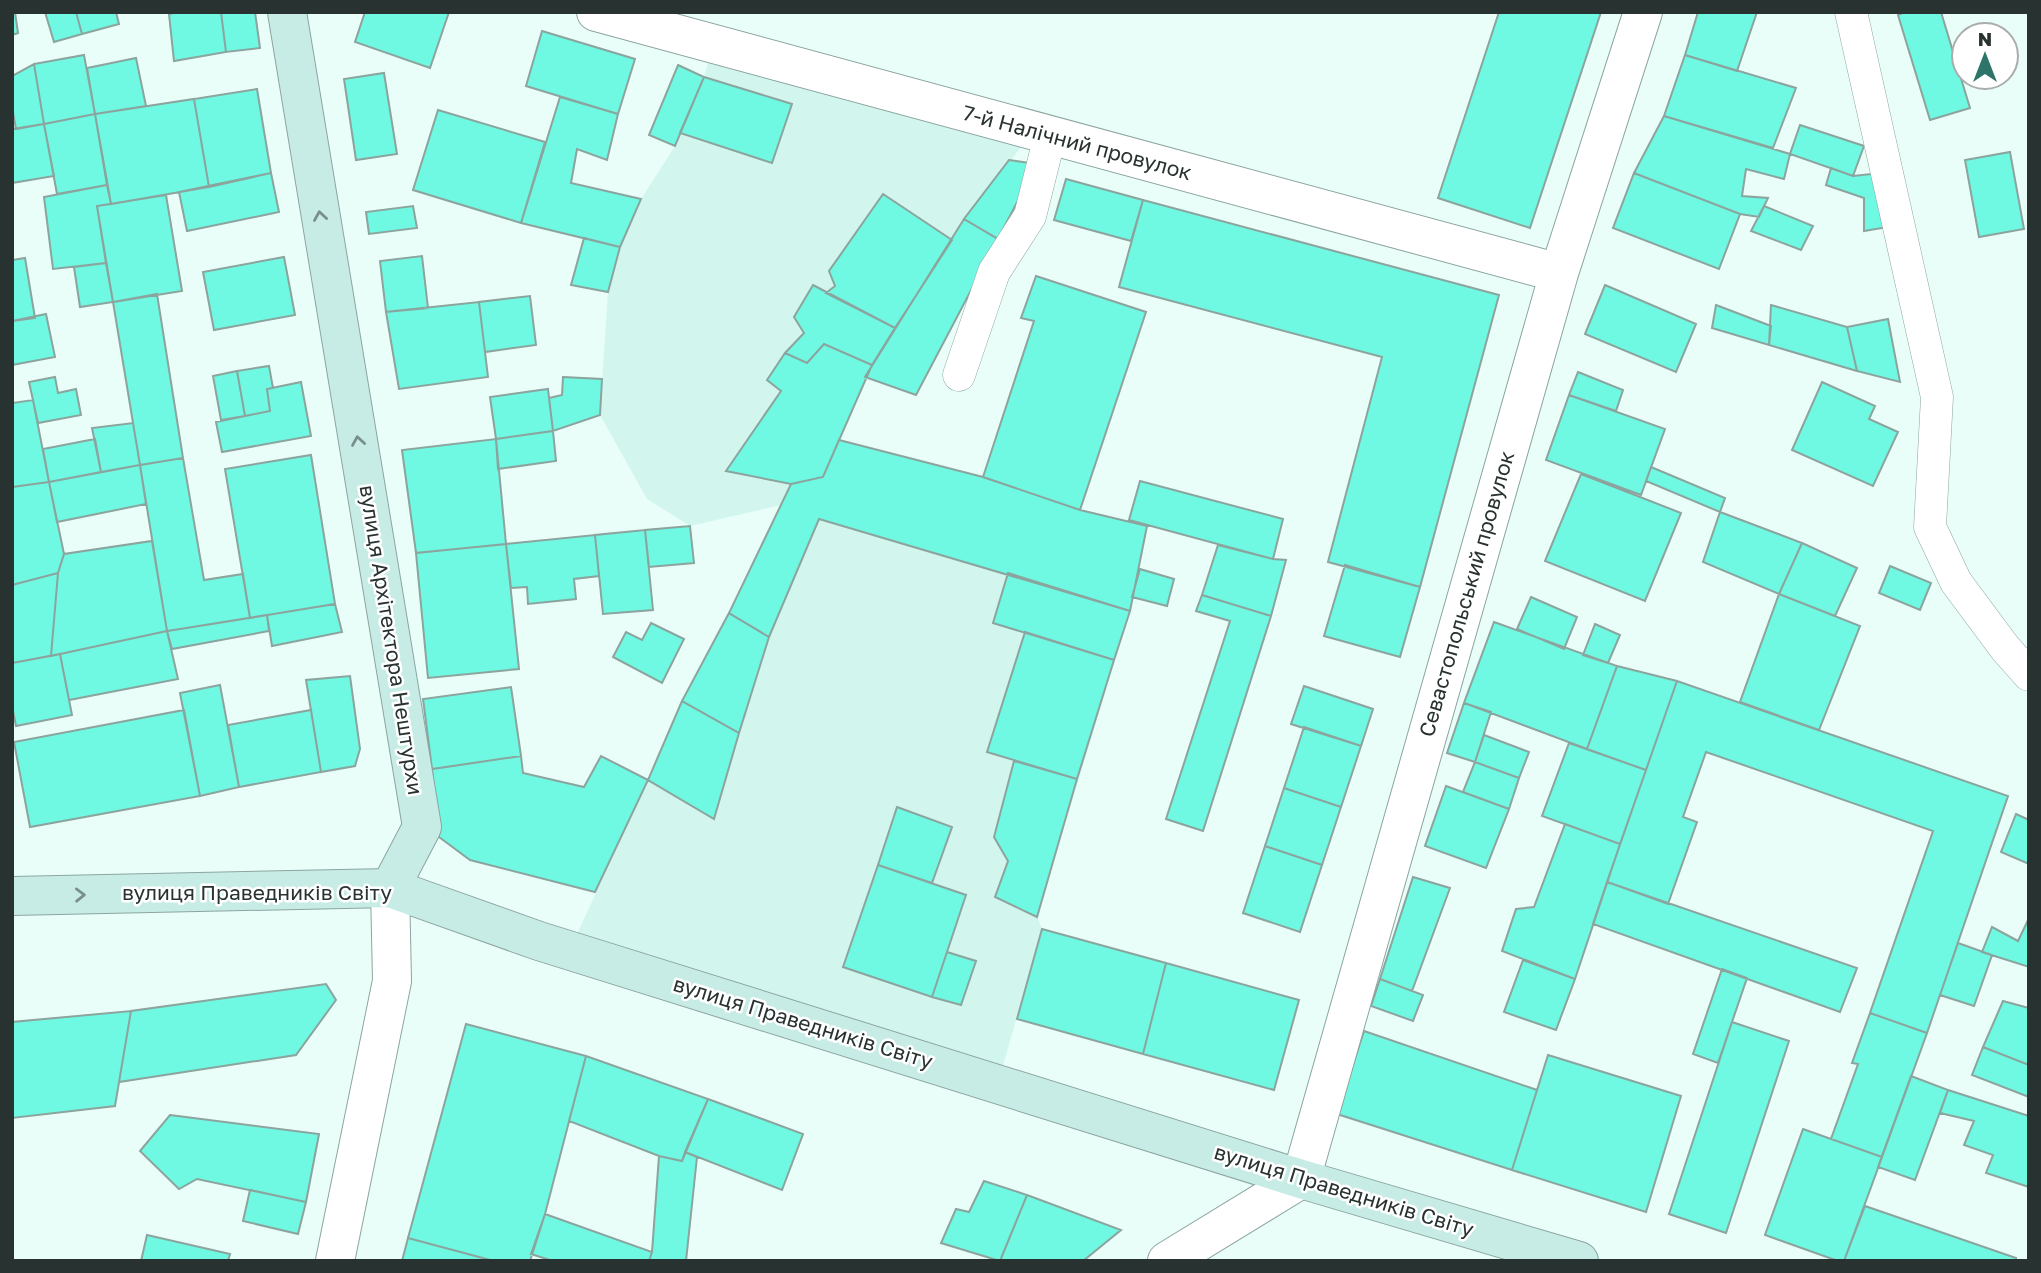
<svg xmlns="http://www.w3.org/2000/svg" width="2041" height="1273" viewBox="0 0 2041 1273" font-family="'Golos Text',sans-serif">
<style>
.built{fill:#d2f6ee}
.building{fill:#6ff9e2;stroke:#8ba49e;stroke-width:2}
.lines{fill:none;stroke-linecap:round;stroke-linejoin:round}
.service-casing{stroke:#8ca5a0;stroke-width:33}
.minor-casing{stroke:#8ca5a0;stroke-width:40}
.secondary-casing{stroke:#8ca5a0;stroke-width:40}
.service{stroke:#fff;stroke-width:32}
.minor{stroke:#fff;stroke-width:38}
.secondary{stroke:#c7ece6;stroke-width:38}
.oneway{stroke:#788f8b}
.labels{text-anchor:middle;stroke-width:5;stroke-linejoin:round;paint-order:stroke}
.street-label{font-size:21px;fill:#283230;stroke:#fff}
</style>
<rect width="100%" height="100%" fill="#e9fef9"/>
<path class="built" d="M711,51L1034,131L964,219L865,377L839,439L983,477L1080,510L1147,526L1130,611L1037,916L1042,929L1000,1076L572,945L648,780L682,701L729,613L781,505L690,526L647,499L600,415L608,292L620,247L641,199L675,146L704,77Z"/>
<path class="building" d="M12,12H15L18,33L12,35Z
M45,12H76L82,34L54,42Z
M76,12H116L119,24L82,34Z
M179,12H221L226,52L174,61L169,14Z
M221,12H255L260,48L226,52Z
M365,12H449L430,68L355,42Z
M1499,12H1601L1530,228L1438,198Z
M1698,12H1757L1737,71L1685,55Z
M1905,12H1941L1970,108L1930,120L1898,15Z
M542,31L635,59L618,114L526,86Z
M84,55L95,114L44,124L34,64Z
M1685,55L1796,88L1773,148L1664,116Z
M136,58L146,106L95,114L87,68Z
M34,64L44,124L16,129L12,107V76Z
M678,65L704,77L675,146L649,135Z
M384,73L397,154L356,160L344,79Z
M704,77L792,104L772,163L680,133Z
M257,89L271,173L209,187L194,99Z
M560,97L618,114L607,160L577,149L571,183L641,199L620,247L521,223Z
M194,99L209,187L111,204L95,114Z
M438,110L545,142L521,223L413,190Z
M95,114L107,185L57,194L44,124Z
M1664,116L1790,154L1784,179L1746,169L1742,196L1768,198L1759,217L1740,214L1634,173Z
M44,124L54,176L12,183V129Z
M1800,125L1864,146L1853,176L1790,154Z
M2010,152L2024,229L1979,237L1965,160Z
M1009,160L1037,164L998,239L964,219Z
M1831,168L1853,176L1880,173L1888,227L1864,231V198L1826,185Z
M271,173L279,212L187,231L179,192Z
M1634,173L1740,214L1719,269L1613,228Z
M1066,179L1143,200L1131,241L1054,220Z
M107,185L111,204L97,206L106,263L53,269L44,197Z
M883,194L952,240L895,328L826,293L835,286L829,271Z
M166,195L182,291L113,302L97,206Z
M1143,200L1499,295L1420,587L1328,562L1382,357L1119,287Z
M413,206L417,228L369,234L366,212Z
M1764,206L1813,226L1801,250L1751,231Z
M964,219L998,239L916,395L865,377Z
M584,238L620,247L608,292L571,285Z
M422,256L428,308L386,312L380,261Z
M284,257L295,315L214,330L203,272Z
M25,258L35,318L12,321V260Z
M106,263L113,302L80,307L74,267Z
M1036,276L1146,312L1080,510L983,477L1034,321L1021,318Z
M813,285L895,328L872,365L824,344L807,363L785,353L804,333L794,317Z
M1605,285L1696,324L1676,372L1585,334Z
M157,294L183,458L140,465L113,302Z
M530,296L536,345L485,352L479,302Z
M479,302L488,377L399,389L386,312Z
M1716,305L1771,326L1769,345L1712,328Z
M1771,305L1847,327L1857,371L1769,345Z
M46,314L55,357L12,365V321Z
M1888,319L1900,382L1857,371L1847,327Z
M824,344L872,365L823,477L791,484L726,471L781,391L767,380L785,353L807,363Z
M269,366L273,388L267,389L270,411L245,416L237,371Z
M237,371L245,416L221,420L213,376Z
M1578,372L1623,390L1616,411L1569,395Z
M55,377L58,393L76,389L81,415L38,423L29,382Z
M563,377L602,379L600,415L553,431L549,398L562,395Z
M301,382L311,436L222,452L216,422L270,411L267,389Z
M1822,382L1875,406L1869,419L1898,432L1873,486L1792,450Z
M548,389L553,431L496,439L490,397Z
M1569,395L1665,429L1641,495L1546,460Z
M33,400L49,482L12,487V403Z
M133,423L140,465L101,472L92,428Z
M553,431L556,461L498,469L496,439Z
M95,439L101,472L49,482L43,449Z
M496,439L506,544L416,553L402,450Z
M839,440L983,477L1080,510L1147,526L1130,611L819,519L769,637L729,613L791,484L823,477Z
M311,455L335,604L250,618L225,469Z
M183,458L204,580L243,574L250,618L167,631L140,465Z
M140,465L146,504L57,522L49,482Z
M1651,467L1725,498L1720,512L1646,481Z
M1581,474L1681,513L1645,601L1545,561Z
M1140,481L1283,519L1273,559L1129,520Z
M49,482L64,554L58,573L12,585V487Z
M1720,512L1802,543L1779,594L1703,562Z
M690,526L694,563L649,567L645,530Z
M645,530L653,610L603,614L595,535Z
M595,535L599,576L574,579L576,599L528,604L527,587L511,588L506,544Z
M152,541L167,631L51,656L58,573L64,554Z
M1802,543L1857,568L1835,616L1779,594Z
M506,544L519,669L428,678L416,553Z
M1218,545L1273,559L1286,560L1271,616L1202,595Z
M1345,565L1420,587L1400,657L1324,636Z
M1890,566L1931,583L1920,610L1879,593Z
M1140,569L1174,579L1167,606L1132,597Z
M58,573L51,656L12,663V585Z
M1008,573L1130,611L1114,660L993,623Z
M1779,594L1860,626L1819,730L1740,702Z
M1202,595L1271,616L1203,831L1166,819L1230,621L1196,611Z
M1531,597L1577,617L1564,649L1517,629Z
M335,604L342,632L272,646L267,615Z
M729,613L769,637L739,733L682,701Z
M267,615L269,631L172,649L167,631Z
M1494,622L1617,666L1587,749L1464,703Z
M651,623L684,639L662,683L613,657L626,632L642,640Z
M1595,624L1620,635L1608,663L1583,655Z
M167,631L178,679L69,700L60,654Z
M1025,632L1114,660L1077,779L987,752Z
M60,654L72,715L16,726L12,706V663Z
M1617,666L1677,681L1646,770L1587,749Z
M350,676L360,749L355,766L321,772L306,680Z
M1677,681L2008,796L1927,1033L1870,1013L1933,831L1706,752L1683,817L1697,822L1668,904L1607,882Z
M220,685L239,787L200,796L180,693Z
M1304,686L1373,709L1361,746L1291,724Z
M511,687L521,756L432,769L423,699Z
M682,701L739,733L714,819L648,780Z
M1464,703L1491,712L1475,762L1447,753Z
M184,710L200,796L30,827L14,742Z
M311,710L321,772L239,787L228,725Z
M1304,727L1361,746L1341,807L1284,788Z
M1484,735L1529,752L1519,778L1475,762Z
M1569,743L1646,770L1620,844L1542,816Z
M521,756L523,773L584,787L601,756L648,780L595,892L470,860L439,837L432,769Z
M1014,761L1077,779L1037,917L995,897L1008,861L994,837Z
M1475,762L1519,778L1509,809L1463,792Z
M1446,786L1509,809L1486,868L1425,846Z
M1284,788L1341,807L1322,865L1265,846Z
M897,807L952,827L932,883L878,865Z
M2016,814L2029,820V864L2001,852Z
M1565,824L1620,844L1575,979L1502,951L1516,909L1534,907Z
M1265,846L1322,865L1300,932L1243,913Z
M878,865L966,895L932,997L843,967Z
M1413,877L1450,888L1412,991L1380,979Z
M1607,882L1857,968L1840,1012L1593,924Z
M2029,918V967L1982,952L1992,927L2018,941Z
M1042,929L1166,963L1143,1054L1017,1019Z
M1958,943L1992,955L1974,1006L1940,995Z
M947,952L976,961L961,1005L932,997Z
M1523,960L1575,979L1556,1030L1504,1012Z
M1166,963L1299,1000L1274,1090L1143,1054Z
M1722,969L1747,978L1718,1063L1693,1054Z
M1380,979L1423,995L1413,1021L1371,1006Z
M326,984L336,1000L296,1055L119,1082L131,1011Z
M2003,1001L2029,1008V1065L1983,1047Z
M131,1011L115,1106L12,1118V1022Z
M1870,1013L1927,1033L1882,1157L1831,1139L1858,1064L1852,1063Z
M1732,1022L1789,1041L1726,1233L1669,1214Z
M466,1024L586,1056L545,1214L530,1261H494L408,1238Z
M1364,1031L1537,1090L1512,1170L1337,1114Z
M1983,1047L2029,1065V1097L1972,1075Z
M1548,1055L1681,1096L1646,1212L1512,1170Z
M586,1056L708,1099L682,1161L659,1156L569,1121Z
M1911,1076L1948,1090L1915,1180L1878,1167Z
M1948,1090L2029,1116V1187L1986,1173L1993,1155L1964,1145L1974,1121L1940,1113Z
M708,1099L803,1134L782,1190L685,1152Z
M170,1115L319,1134L306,1202L197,1179L179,1189L140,1151Z
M1803,1129L1882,1157L1844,1261H1838L1765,1235Z
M685,1152L697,1157L686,1261H649L652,1252L659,1156L682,1161Z
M984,1181L1027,1195L1000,1261L941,1243L956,1209L969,1212Z
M250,1190L306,1202L298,1234L243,1221Z
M1027,1195L1121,1230L1083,1261H1000Z
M1865,1206L2016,1258V1261H1844Z
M545,1214L652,1252L649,1261H553L531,1254Z
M147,1235L230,1254L228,1261H141Z
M408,1238L494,1261H402Z"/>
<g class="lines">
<defs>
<path id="service" d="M1851,12L1937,397L1930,527L1956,582L2005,648L2029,675
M959,375L994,272L1030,216L1050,136"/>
<path id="minor" d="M596,12L1559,273
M335,1261L392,981L390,888
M1167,1261L1301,1179L1559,273L1643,12"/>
<path id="secondary" d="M287,12L422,827L390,888
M12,896L390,888L539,941L1301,1179L1579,1261"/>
</defs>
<use href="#service" class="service-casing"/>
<use href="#minor" class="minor-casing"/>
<use href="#secondary" class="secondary-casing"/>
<use href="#service" class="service"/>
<use href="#minor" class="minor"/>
<use href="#secondary" class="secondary"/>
</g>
<defs><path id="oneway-chevron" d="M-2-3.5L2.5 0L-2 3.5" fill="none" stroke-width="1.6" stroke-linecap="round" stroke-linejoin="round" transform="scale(1.75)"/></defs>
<g class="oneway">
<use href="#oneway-chevron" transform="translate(320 216) rotate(-99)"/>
<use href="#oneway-chevron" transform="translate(358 441) rotate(-99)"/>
<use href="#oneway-chevron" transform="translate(80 895) rotate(-1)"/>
</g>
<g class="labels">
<g class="street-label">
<text transform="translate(1077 143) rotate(15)" y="7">7-й Налічний провулок</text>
<text transform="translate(1467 594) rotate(-74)" y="7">Севастопольський провулок</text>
<text transform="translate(391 640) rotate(81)" y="7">вулиця Архітектора Нештурхи</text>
<text x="257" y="900">вулиця Праведників Світу</text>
<text transform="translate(803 1023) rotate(17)" y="7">вулиця Праведників Світу</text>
<text transform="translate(1344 1191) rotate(17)" y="7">вулиця Праведників Світу</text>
</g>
</g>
<rect width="2041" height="1273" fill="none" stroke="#283230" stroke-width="28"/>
<g transform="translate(1985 56)"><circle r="33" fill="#ffffff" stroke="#a9adac" stroke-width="2"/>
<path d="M0-5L12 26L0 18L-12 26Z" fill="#2e7469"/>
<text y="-10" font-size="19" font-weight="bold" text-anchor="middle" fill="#283230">N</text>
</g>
</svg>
